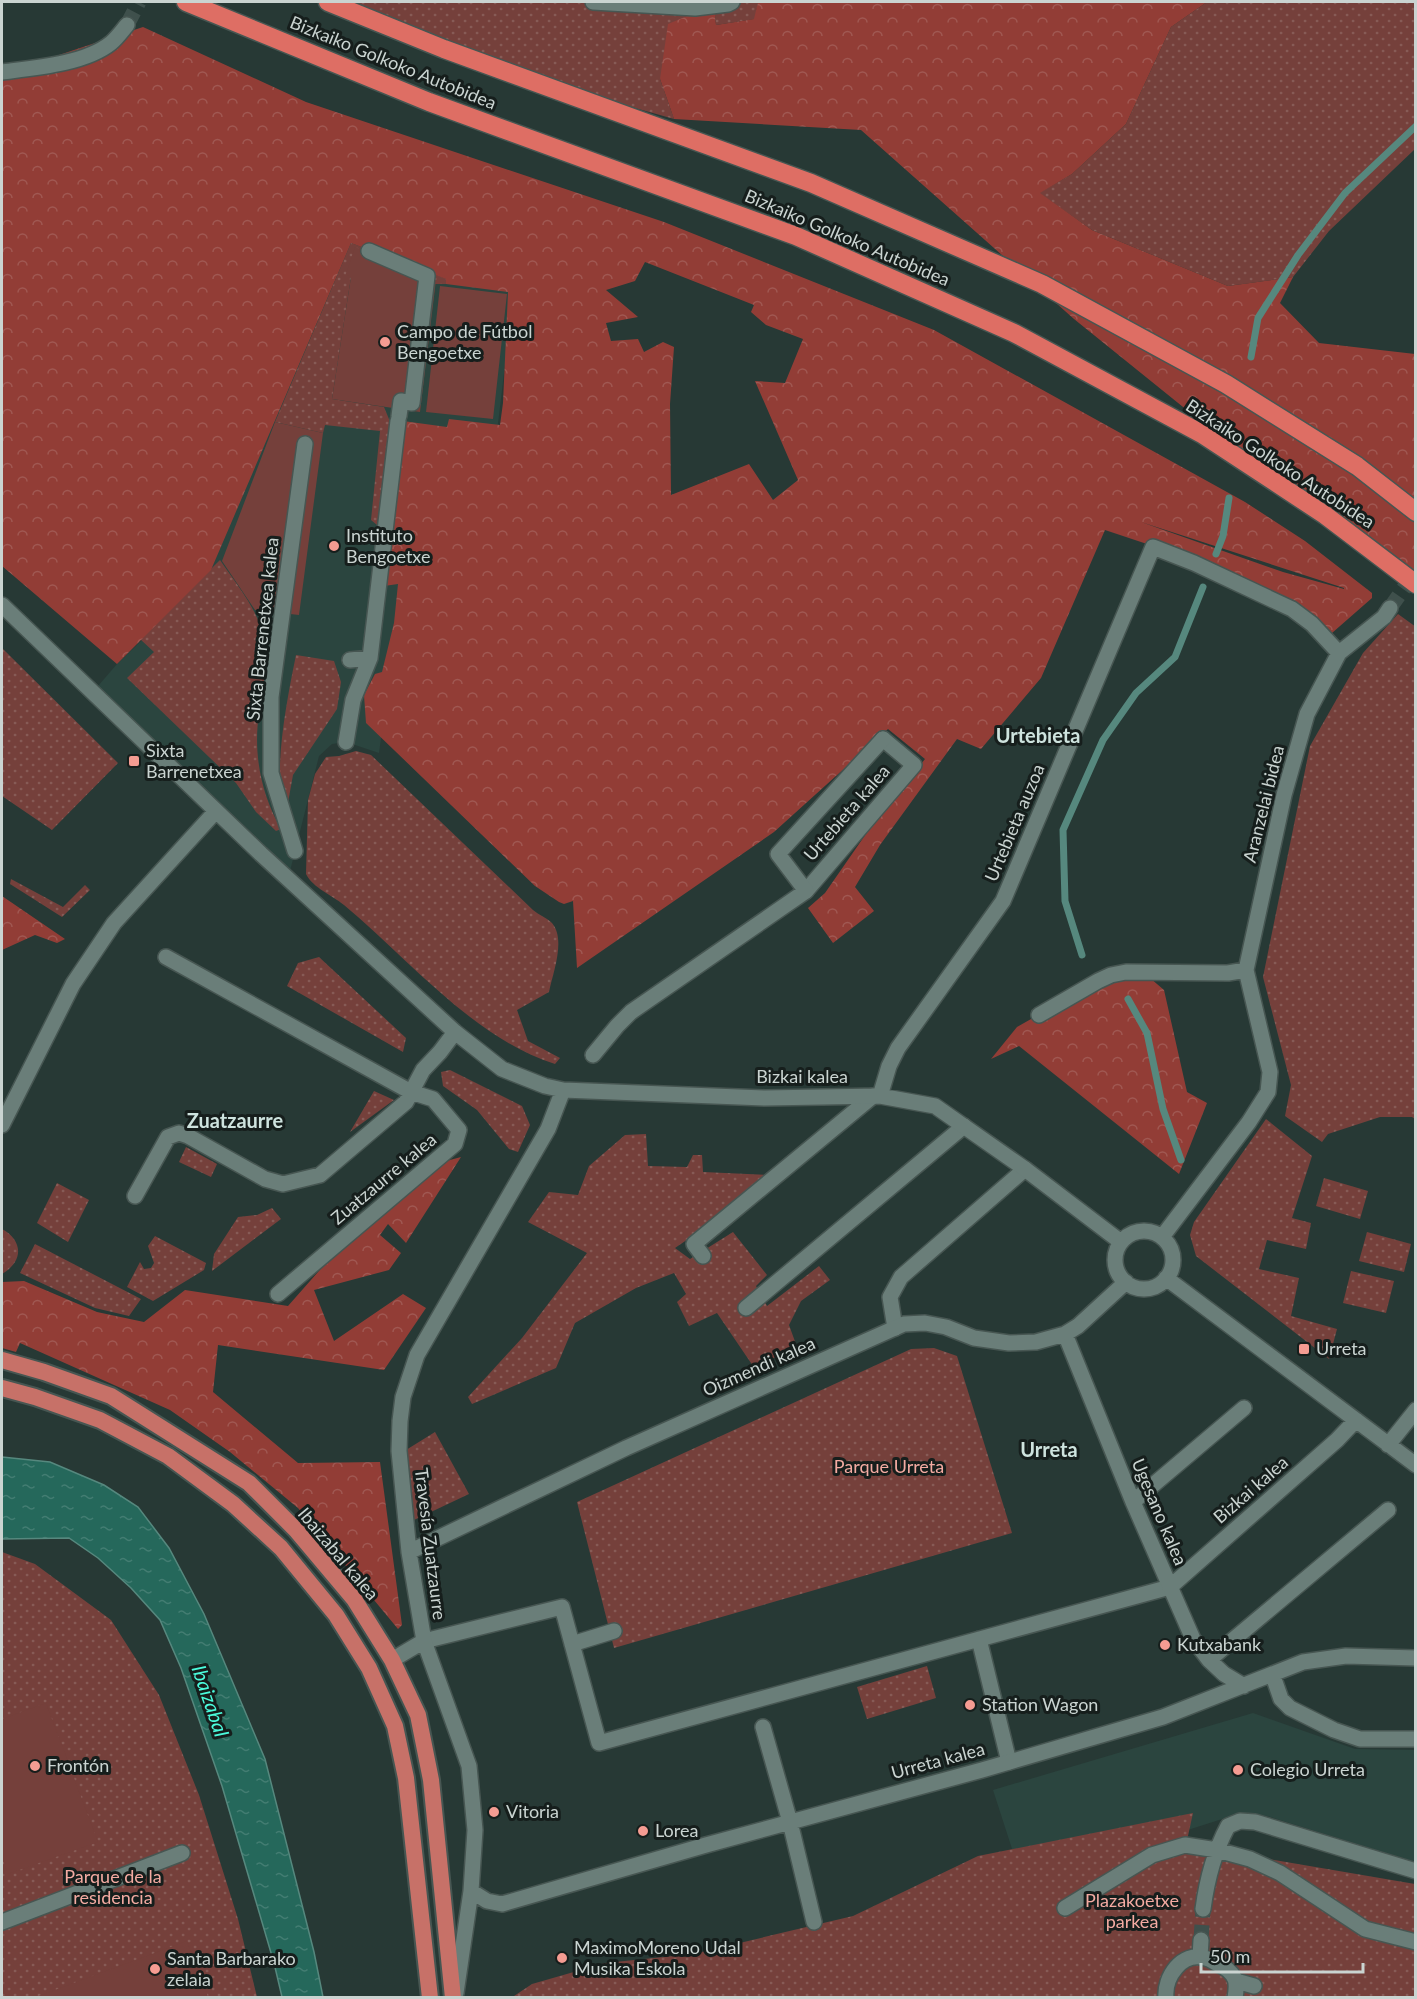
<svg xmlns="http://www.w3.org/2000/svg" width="1417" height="1999" viewBox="0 0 1417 1999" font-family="Lato,sans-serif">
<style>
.built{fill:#2b453f}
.grass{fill:url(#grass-dots)}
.forest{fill:url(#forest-crowns);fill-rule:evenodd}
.garden{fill:#75403b}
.water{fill:url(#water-ripples);stroke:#56887e;stroke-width:1.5}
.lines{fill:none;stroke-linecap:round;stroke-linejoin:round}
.stream{stroke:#56887e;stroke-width:7}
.minor-tunnel{stroke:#3f504c;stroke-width:15;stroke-dasharray:15 8;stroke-linecap:butt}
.pedestrian-casing{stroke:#475652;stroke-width:18}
.minor-casing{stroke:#475652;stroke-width:18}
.trunk-casing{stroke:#475652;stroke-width:20}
.motorway-casing{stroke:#475652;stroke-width:21}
.pedestrian{stroke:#6a7e79;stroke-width:15}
.minor{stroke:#6a7e79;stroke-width:15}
.trunk{stroke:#c77168;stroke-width:16}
.motorway{stroke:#de6e64;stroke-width:18}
.poi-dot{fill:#f59c92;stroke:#161e1c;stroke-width:2}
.labels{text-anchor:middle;stroke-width:6;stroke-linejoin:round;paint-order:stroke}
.street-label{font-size:18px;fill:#cad4d1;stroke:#161e1c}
.poi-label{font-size:18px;fill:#cad4d1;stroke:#161e1c;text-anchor:start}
.park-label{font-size:18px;fill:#f4aba2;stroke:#161e1c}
.neighbourhood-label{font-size:20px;font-weight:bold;fill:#cee3de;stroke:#161e1c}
.water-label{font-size:20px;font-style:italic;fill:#4bfbdc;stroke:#161e1c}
</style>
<defs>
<pattern id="grass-dots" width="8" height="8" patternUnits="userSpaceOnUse" patternTransform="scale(1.5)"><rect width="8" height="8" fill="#75403b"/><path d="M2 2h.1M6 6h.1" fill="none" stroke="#875b56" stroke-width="1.8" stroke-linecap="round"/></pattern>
<pattern id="forest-crowns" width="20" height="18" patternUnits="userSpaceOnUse" patternTransform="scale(1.5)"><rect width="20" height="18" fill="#923d36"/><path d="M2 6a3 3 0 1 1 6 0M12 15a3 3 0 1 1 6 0" fill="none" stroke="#a05852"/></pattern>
<pattern id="water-ripples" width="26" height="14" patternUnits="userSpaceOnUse" patternTransform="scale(1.5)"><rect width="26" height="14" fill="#25685b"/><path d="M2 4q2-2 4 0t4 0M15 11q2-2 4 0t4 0" fill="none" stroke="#437d72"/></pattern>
</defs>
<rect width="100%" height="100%" fill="#273935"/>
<path class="built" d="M359,206L521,231L497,432L387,694L379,753L346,742L332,744L319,756L288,879L92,693L117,664L208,577Z
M1253,1713L1355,1749L1415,1750V1862L1267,1816L1241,1813L1172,1835L1014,1855L993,1790Z"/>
<path class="grass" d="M326,2H758L755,19L716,25L714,6L660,79L674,119L582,93Z
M1207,2H1415V149L1329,231L1293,277L1228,286L1092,230L1039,193L1072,174L1126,124L1171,27Z
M351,243L447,279L446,284H435V280L351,277L332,399L384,407L391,424V429L377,525L371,520L380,431L325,425L323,433L275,422Z
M220,560C236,584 259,610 264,640C268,664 263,690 259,713C253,754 261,794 281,829L276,831L256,812L236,783L127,678L154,652L140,639Z
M1398,614L1416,627L1415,1119L1412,1117H1380L1328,1134L1322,1142L1285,1116L1291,1085L1263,977L1310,746L1363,653Z
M2,648L118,763L52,830L2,796Z
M296,655L334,661L341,682L337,709L293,775L287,808C285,801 281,793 280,786C278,746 288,694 296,655Z
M356,751L371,755L533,910C539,915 547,918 552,923C566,940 553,972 549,992L517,1010L528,1041L560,1058L555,1064C473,1038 409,959 344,905C332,895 313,888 306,874L308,800L315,774L326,757L339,756Z
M11,879L63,907L85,885L90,890L62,917L10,884Z
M319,957L406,1038L403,1052L287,986L298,963Z
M450,1070L522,1106L530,1125L518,1152L509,1149L477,1110L443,1086L441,1072Z
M374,1091L394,1100L350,1132Z
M1266,1119L1312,1156L1292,1218L1311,1223L1306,1249L1267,1240L1259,1269L1299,1278L1291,1316L1337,1329L1329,1359L1196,1256L1190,1235L1194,1222Z
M646,1134L648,1166L687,1167L693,1155H702L703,1172L770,1175L694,1235L675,1248L690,1259L733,1232L767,1275L756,1286L767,1306L819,1266L830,1280L801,1301L789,1325L797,1347L789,1352L753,1366L717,1313L689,1326L677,1302L686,1294L674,1273L636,1288L575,1323L556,1368L472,1404L468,1397L522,1338L587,1253L528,1222L549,1192L578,1195L589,1166L625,1135Z
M186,1147L217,1164L211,1177L179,1162Z
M1324,1178L1368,1191L1360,1219L1316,1206Z
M57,1183L89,1200L68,1242L37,1223Z
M272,1208L281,1219L212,1271L214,1254L238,1217L257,1215Z
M2,1229C24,1241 23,1262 2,1274Z
M1367,1232L1411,1244L1404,1272L1359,1261Z
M155,1236L206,1263L204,1270L153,1301L127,1287L140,1262L144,1269L151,1268L154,1263L148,1246Z
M35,1244L141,1299L129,1316L95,1308L20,1273Z
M1351,1271L1394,1281L1386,1313L1343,1303Z
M934,1348L957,1356L1012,1533L614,1648L577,1502L911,1349Z
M435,1432L469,1494L414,1520L406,1450Z
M2,1552L35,1564L111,1620L159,1695L199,1795L238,1919L257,1997H2Z
M927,1666L936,1698L867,1719L857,1687Z
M1193,1813L1186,1845L1415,1884V1997L511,1998L532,1984L605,1963L693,1954L853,1916L978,1856Z"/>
<path class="forest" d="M758,2H1207L1171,27L1126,124L1072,174L1040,193L1092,230L1228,286L1293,277L1280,303L1319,343L1415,354V594L1074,319L861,130L674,119L660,79L668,24L714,5L716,25L754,19Z
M143,27L306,102L664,222L934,330L1245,502L1305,541L1372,593V598L1332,633L1306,616L1150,545L1105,530L1041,678L981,749L957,739L880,845L855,887L874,911L833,943L808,908L825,893L868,831L925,759L888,729L774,832L577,968L573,901L564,904L559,902L535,886L366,723L364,695L375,674L382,672L394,623L398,584L384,586L403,421L447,427L449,419L500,425L503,403L508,292L446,284V279L351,243L211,570L117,664L2,566V74ZM645,262L754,305L751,312L766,325L803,339L785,383L755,381L798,480L773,500L749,464L671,495L670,404L674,347L663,342L644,352L638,339L611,341L606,323L638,317L606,290L635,281ZM1141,522L1344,588V589L1283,572Z
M2,896L65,939L57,943L35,935L2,950Z
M1143,972L1164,990L1187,1092L1207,1103L1179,1174L1019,1046L991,1059L1017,1027L1098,981Z
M461,1157L406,1243L388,1224L380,1235L401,1253L389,1270L314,1290L334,1341L403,1294L426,1308L384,1370L218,1345L213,1392L298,1463L380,1462L402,1625L398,1629L298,1508L230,1452L170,1410L20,1343L16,1352L2,1348V1282L24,1281L97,1312L144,1322L185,1290L288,1306L333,1255L439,1163Z"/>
<path class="garden" d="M355,247L425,276V281L436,280L420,412L332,399L351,277L346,274Z
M440,286L507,294L493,419L426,412Z
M275,422L323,433L299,615L255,610L222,561Z
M46,1703L98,1842L8,1874L2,1857V1719Z
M187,1941L208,1997H36Z"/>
<path class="water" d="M2,1457L50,1462L104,1485L138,1507L169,1548L204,1614L265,1759L314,1952L323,1997H282L274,1963L222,1786L181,1668L160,1620L131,1588L98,1558L69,1538L2,1539Z"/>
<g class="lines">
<path class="stream" d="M1251,357L1258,318L1298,255L1345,193L1416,126
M1216,554L1223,536L1229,498
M1082,955L1065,901L1063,830L1103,740L1136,693L1175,657L1203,587
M1128,999L1147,1033L1163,1109L1181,1160"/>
<path class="minor-tunnel" d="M127,25L139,2
M1390,608L1416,571
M1201,1940L1203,1909"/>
<defs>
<path id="pedestrian" d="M369,251L427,276L412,403L401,401L399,416
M806,891L914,765L883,739
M703,1256L694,1244L873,1096
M746,1308L964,1126
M895,1328L890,1297L901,1277L1025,1169
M979,1639L1009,1762
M424,1641L562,1607L599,1743L1170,1587
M572,1644L614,1631"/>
<path id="minor" d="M593,2L695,8L728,4L732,2
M2,72C34,68 85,64 111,43C117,38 122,31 127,25
M2,605L261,854L455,1032L502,1069L545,1086L563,1090L765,1098L880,1096L935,1106L1025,1169L1121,1242
M350,660L370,658
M346,742L353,700L370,658L398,421
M295,851L271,773V697L305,444
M166,957L411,1092L433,1099L459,1130L455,1144L278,1294
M1039,1015L1098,981L1111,975L1126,972L1228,973L1246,970
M593,1055L617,1026L631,1012L806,891L778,854L883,739
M880,1096L889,1066L898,1048L1003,901L1153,547L1194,563L1292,609L1312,624L1339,653
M2,1125L73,984L114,923L216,811
M135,1196L168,1137L179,1133L188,1136L265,1179L283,1184L320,1175L406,1102L423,1070L440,1052L455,1032
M1115 1260a29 29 0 1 1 58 0a29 29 0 1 1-58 0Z
M1162,1237L1249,1122L1268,1092L1270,1072L1246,970L1284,795L1307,714L1339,653L1384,617L1390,608
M1166,1278L1416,1465
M1065,1334L1133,1502L1193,1639L1209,1660L1224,1674L1244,1686
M1388,1445L1416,1410
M1133,1502L1244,1408
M409,1552L626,1448L904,1324L925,1323L946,1327L974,1338L1009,1343L1036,1342L1065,1334L1078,1326L1126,1282
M1170,1587L1337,1440L1356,1420
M392,1660L424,1641
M1209,1660L1388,1510
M1273,1676L1281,1699L1290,1708L1334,1730L1360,1739H1416
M763,1727L790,1822L814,1922
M471,1891L487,1901L502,1904L706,1845L982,1770L1163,1717L1303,1662L1346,1656L1416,1658
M1065,1908L1152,1855L1185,1845L1217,1850L1250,1859L1280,1873L1365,1929L1416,1942
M1203,1909C1207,1879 1214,1852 1228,1826L1240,1821L1255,1822L1416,1871
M2,1922L182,1853
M1200,1957L1201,1940
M1236,1981L1254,1986
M456,1993L471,1891L475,1830L469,1766L424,1641L409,1552L399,1451L400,1421L403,1397L417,1355L548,1129L563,1090
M1166,1998C1164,1977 1182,1951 1205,1958C1210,1959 1214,1962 1218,1964C1226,1968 1231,1971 1235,1979C1237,1984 1236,1992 1235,1998"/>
<path id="trunk" d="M2,1360L44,1372L111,1396L249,1483L296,1530L354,1599L392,1660L418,1715L431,1780L453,1998
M2,1388L35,1397L100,1420L168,1456L233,1504L281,1548L336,1615L369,1668L395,1726L406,1778L430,1998"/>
<path id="motorway" d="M186,2L429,102L796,236L1014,333L1202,434L1325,515L1416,584
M328,2L444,49L811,183L1042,284L1226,384L1357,466L1416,512"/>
</defs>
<use href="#pedestrian" class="pedestrian-casing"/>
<use href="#minor" class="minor-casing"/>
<use href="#trunk" class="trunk-casing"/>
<use href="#motorway" class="motorway-casing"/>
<use href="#pedestrian" class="pedestrian"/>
<use href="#minor" class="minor"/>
<use href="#trunk" class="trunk"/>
<use href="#motorway" class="motorway"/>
</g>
<g class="poi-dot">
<circle cx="385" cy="342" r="6"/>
<circle cx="334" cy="546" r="6"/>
<rect x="128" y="755" width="12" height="12" rx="3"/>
<rect x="1298" y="1343" width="12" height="12" rx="3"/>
<circle cx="1165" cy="1645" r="6"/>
<circle cx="970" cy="1705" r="6"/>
<circle cx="35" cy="1766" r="6"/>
<circle cx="1238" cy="1770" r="6"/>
<circle cx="494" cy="1812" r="6"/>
<circle cx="643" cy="1831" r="6"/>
<circle cx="562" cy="1958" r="6"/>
<circle cx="155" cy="1969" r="6"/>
</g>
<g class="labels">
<g class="street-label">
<text transform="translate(393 63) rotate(22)" y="6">Bizkaiko Golkoko Autobidea</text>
<text transform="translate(847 238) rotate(23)" y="6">Bizkaiko Golkoko Autobidea</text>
<text transform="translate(1280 464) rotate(33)" y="6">Bizkaiko Golkoko Autobidea</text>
<text transform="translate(263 629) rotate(-84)" y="6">Sixta Barrenetxea kalea</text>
<text transform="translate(1264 804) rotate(-76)" y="6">Aranzelai bidea</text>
<text transform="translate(847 813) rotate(-49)" y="6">Urtebieta kalea</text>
<text transform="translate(1015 823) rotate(-67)" y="6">Urtebieta auzoa</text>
<text x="802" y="1083">Bizkai kalea</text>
<text transform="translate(384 1179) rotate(-40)" y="6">Zuatzaurre kalea</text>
<text transform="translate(759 1367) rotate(-24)" y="6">Oizmendi kalea</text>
<text transform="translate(1251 1490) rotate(-41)" y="6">Bizkai kalea</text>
<text transform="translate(1159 1512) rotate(67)" y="6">Ugesano kalea</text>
<text transform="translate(430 1544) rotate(83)" y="6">Travesía Zuatzaurre</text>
<text transform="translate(338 1554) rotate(50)" y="6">Ibaizabal kalea</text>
<text transform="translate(938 1761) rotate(-15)" y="6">Urreta kalea</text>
</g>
<g class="poi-label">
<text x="397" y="338">Campo de Fútbol<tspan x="397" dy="21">Bengoetxe</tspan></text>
<text x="346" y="542">Instituto<tspan x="346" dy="21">Bengoetxe</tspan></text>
<text x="146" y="757">Sixta<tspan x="146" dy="21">Barrenetxea</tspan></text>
<text x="1316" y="1355">Urreta</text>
<text x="1177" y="1651">Kutxabank</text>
<text x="982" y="1711">Station Wagon</text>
<text x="47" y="1772">Frontón</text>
<text x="1250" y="1776">Colegio Urreta</text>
<text x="506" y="1818">Vitoria</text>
<text x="655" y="1837">Lorea</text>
<text x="574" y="1954">MaximoMoreno Udal<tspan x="574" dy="21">Musika Eskola</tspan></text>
<text x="167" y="1965">Santa Barbarako<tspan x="167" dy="21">zelaia</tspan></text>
</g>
<g class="park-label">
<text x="889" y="1473">Parque Urreta</text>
<text x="113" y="1883">Parque de la<tspan x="113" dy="21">residencia</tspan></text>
<text x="1132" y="1907">Plazakoetxe<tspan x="1132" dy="21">parkea</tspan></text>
</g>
<g class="neighbourhood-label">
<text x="1038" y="743">Urtebieta</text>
<text x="235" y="1128">Zuatzaurre</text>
<text x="1049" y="1457">Urreta</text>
</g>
<g class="water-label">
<text transform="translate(210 1701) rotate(71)" y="7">Ibaizabal</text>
</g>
</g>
<rect width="1417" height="1999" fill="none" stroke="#cad4d1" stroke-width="6"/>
<path d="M1201 1963v9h162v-9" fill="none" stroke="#cad4d1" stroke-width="3"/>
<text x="1210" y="1963" font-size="18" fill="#cad4d1" stroke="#161e1c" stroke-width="4.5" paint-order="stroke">50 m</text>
</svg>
